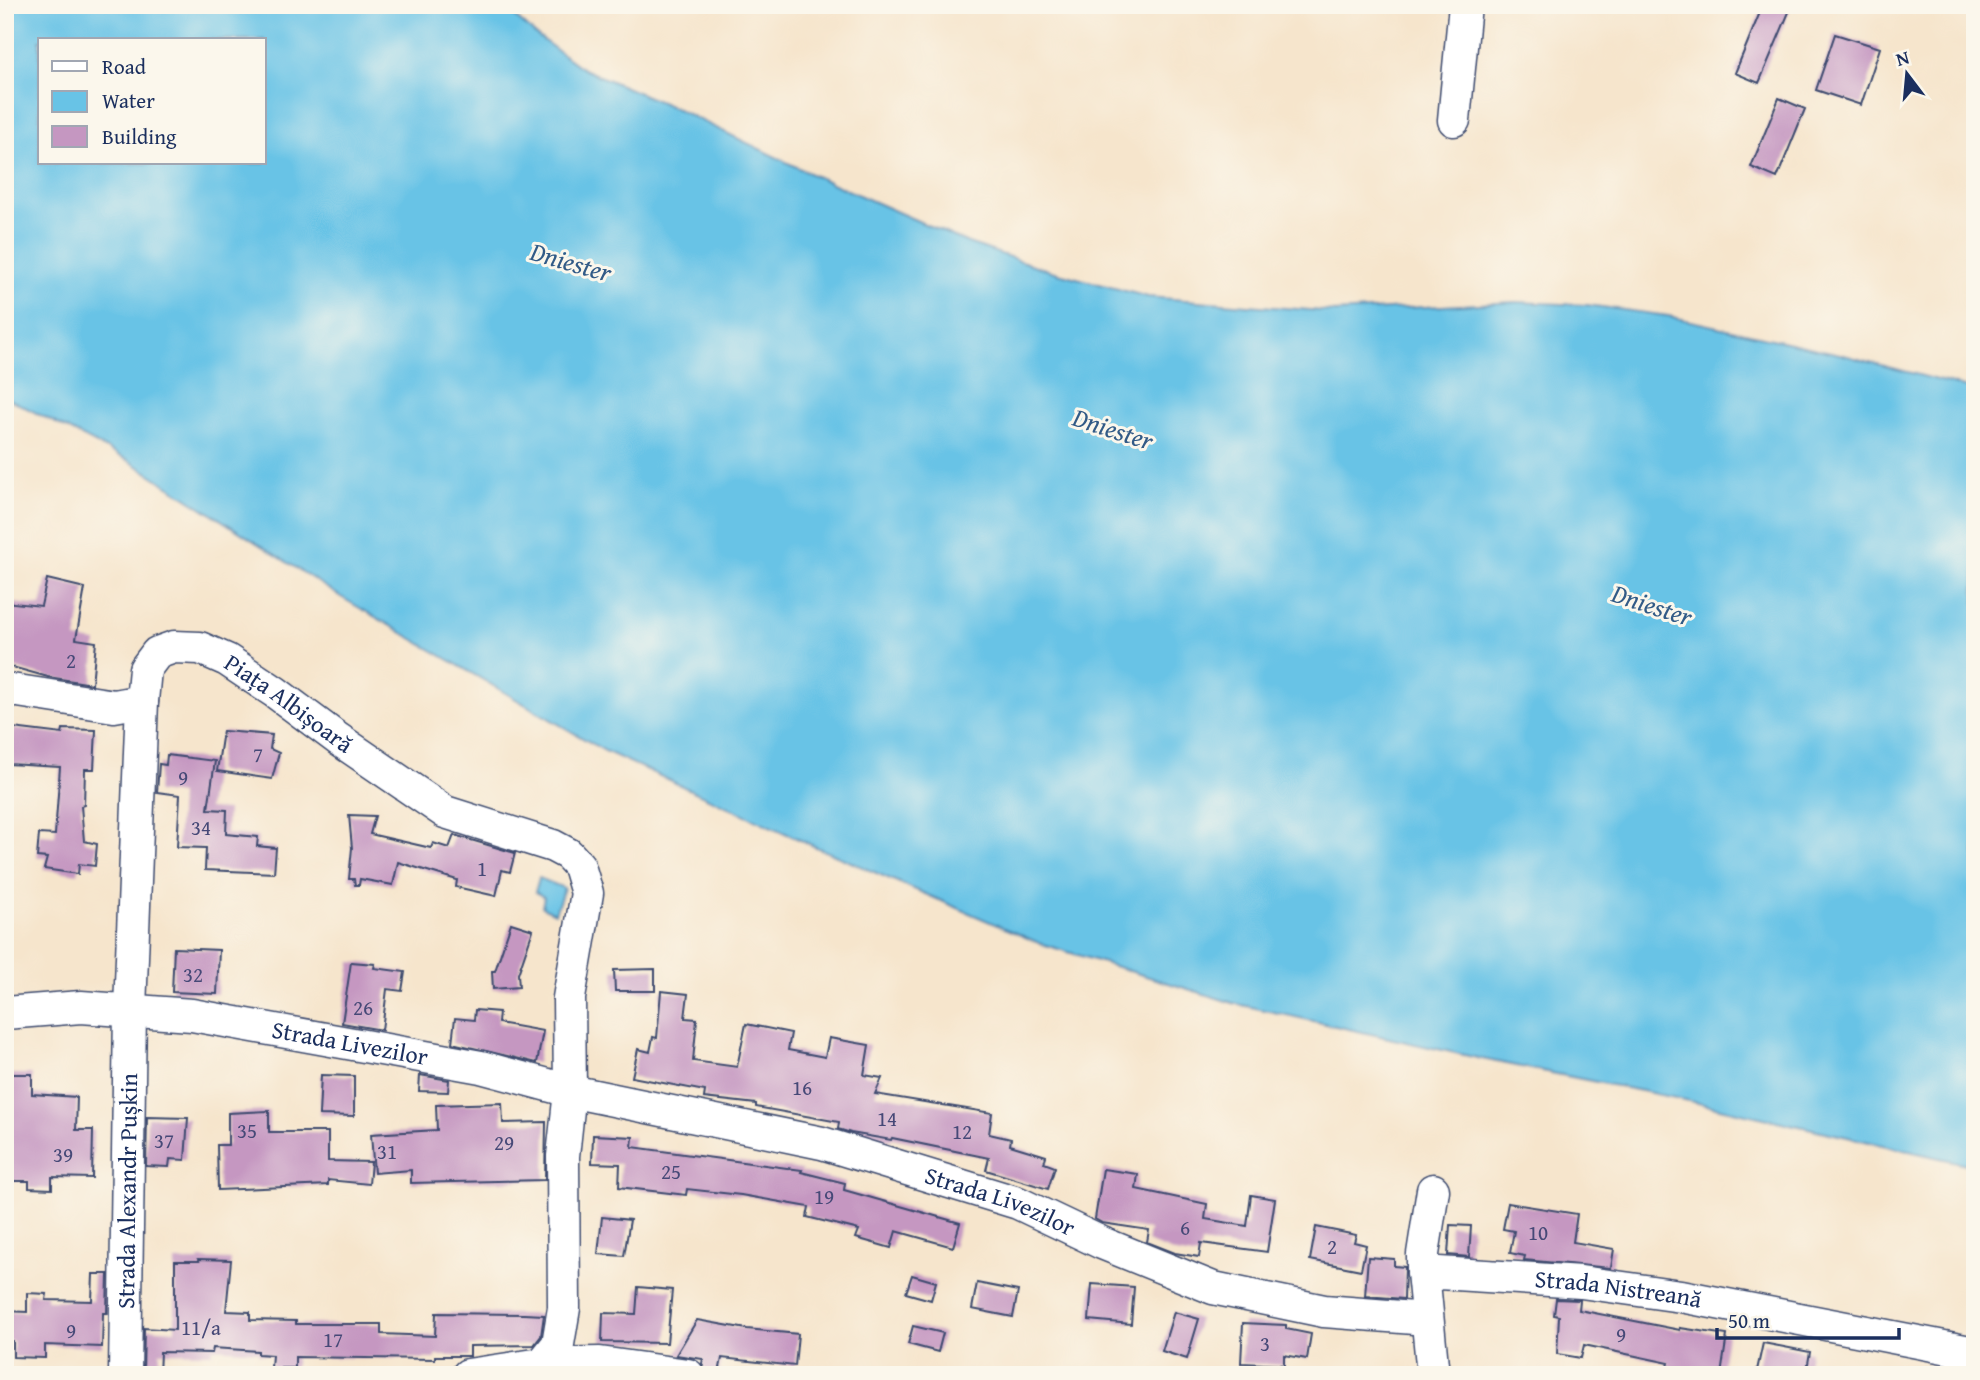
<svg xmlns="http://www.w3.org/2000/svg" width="1980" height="1380" viewBox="0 0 1980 1380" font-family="'Gentium Book Plus',serif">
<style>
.water{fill:#68c3e6;stroke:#4279a2;stroke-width:2;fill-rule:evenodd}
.building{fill:#c597c1}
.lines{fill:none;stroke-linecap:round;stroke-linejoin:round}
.minor-casing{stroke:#3c4a6e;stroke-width:35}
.minor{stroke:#fff;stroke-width:32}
.labels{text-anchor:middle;stroke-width:6;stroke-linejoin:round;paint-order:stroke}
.number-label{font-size:21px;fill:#464977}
.street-label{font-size:24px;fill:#1b2f5e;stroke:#fbf7ec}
.water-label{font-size:26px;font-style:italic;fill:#325b87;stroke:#fbf7ec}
</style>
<rect width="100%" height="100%" fill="#fbf7ec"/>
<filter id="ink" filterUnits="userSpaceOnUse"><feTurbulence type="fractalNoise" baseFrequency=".0143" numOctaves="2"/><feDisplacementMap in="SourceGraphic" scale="14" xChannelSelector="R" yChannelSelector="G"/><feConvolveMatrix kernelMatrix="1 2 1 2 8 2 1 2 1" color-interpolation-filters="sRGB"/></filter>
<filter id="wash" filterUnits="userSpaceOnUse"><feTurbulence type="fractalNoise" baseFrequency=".00686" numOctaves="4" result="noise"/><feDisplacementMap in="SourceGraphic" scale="28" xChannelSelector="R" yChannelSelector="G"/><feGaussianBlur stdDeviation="1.57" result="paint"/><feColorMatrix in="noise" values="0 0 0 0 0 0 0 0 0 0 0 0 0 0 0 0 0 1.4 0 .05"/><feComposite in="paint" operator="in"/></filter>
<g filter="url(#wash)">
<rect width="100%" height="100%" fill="#f6e5cc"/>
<path class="water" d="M5,5H502L536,35L583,69L677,109L811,174L968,243L1051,271L1148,297L1335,312L1515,302L1587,305L1668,316L1840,354L1975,390V1166L1676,1098L1482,1059L1233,1003L1039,943L816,847L605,751L341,597L128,460L5,397ZM40,40H264V163H40Z
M539,878L564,888L555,913L542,907L544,897L535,892Z"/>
<g id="blocks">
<path class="building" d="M1763,5H1792L1759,83L1735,73Z
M1835,34L1880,48L1861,105L1816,90Z
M1779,98L1805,109L1777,178L1751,167Z
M47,579L85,588L76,639L96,642L92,684L48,677L5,665V602L41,606Z
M13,728L62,734L63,729L96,730L94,769H85L84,805L81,806L84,841L97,844L95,866L79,864L78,874L44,869L47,858L37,857L39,834L55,835L60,767L9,764Z
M223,731L272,735L270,749L279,753L272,779L217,771Z
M167,755L215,761L208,809L227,810L226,834L258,837L257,846L276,848L274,873L205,870L206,848L177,847L180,795L157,792L159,764L166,765Z
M349,815L375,816L370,834L431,848L433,843L449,848L454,835L515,853L510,872L502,870L496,896L456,887L457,880L398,862L393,885L360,879L359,885H355L354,879H349L352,848Z
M511,923L533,930L518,974L519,987L493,989L492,971H495Z
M174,948L219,950L217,994L172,992Z
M351,962L375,964L374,968L405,972L402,991L387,989L382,1030L342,1023Z
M655,969V991H615L614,970Z
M661,991L688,994L685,1018L697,1019L693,1061L737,1067L746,1024L791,1033L788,1050L825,1057L829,1038L869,1045L864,1075L882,1078L875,1094L992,1113L989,1134L1011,1139L1010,1145L1046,1156L1044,1163L1055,1167L1048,1189L986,1170L989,1158L892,1138L891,1140L851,1133L838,1129L839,1122L756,1107V1104L704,1098L705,1091L632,1077L638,1049L650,1052L653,1037L657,1038Z
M475,1010L499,1012L498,1023L543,1031L537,1063L452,1043L455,1018L474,1020Z
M5,1074H32V1094L77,1097L76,1130H93L92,1178L52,1177V1189L29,1188V1181H5Z
M321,1075L354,1076V1116L319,1115Z
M420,1075L449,1080L448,1092L419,1091Z
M502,1103L503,1123L546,1122L545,1180L411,1183V1170L374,1173L371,1134L437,1130L436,1105Z
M269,1111V1132H328V1161L371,1162L369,1184L328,1180V1185L218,1190L217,1145H228V1113Z
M147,1117L188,1118L185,1160L170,1159L169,1167L146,1166Z
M593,1135L633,1137L632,1147L802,1170L801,1172L845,1183L844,1190L960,1223L953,1247L896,1231L891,1248L856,1238L859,1230L807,1217L809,1207L741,1195L687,1189L686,1195L619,1187L620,1164L592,1163Z
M1103,1169L1138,1174L1136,1189L1207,1204L1205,1219L1247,1226L1251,1195L1275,1199L1267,1252L1201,1243L1199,1257L1175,1253L1147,1242L1149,1230L1102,1223L1095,1219Z
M1508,1203L1577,1214L1573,1242L1614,1249L1611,1268L1524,1260L1525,1256L1510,1253L1514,1231L1503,1229Z
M602,1217L630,1220L624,1256L598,1254Z
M1450,1225L1471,1226L1469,1257L1448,1255Z
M1316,1227L1356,1235L1354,1242L1366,1245L1361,1270L1310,1260Z
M1368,1257L1394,1259V1266L1405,1267L1404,1299L1365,1296Z
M198,1259L231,1260L226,1311L250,1312V1320L296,1321V1324H381V1334L435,1336L436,1313L524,1314L544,1315L541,1336L534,1345L470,1346V1356H435V1359L295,1357V1368H271L272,1355L258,1354V1351L213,1348L212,1353L160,1352L159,1375H143L144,1328L175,1330V1261H199Z
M93,1274H108L107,1313H103L102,1347L45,1345V1358L13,1357V1341H5V1311L27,1312V1293L47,1294L46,1300L92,1301Z
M912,1275L936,1282L931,1300L906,1293Z
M977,1283L1018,1291L1013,1317L972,1309Z
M1092,1284L1134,1287L1131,1324L1089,1320Z
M638,1287L672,1290L667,1343L602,1342L603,1313L636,1314Z
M1556,1299L1580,1300L1579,1310L1680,1330V1328L1727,1335L1721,1375H1666L1669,1363L1584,1345L1581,1358L1557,1354L1559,1316L1554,1315Z
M1174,1312L1199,1319L1187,1359L1162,1351Z
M697,1320L747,1329L798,1334L795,1366L722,1358L719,1373L706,1372L702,1364L703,1359L676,1355Z
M1243,1323L1286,1325V1329L1311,1334L1307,1359L1284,1355V1365L1241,1363Z
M913,1326L943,1333L938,1352L908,1344Z
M1763,1343L1810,1352L1806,1375H1756Z"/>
</g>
</g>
<g filter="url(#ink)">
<use href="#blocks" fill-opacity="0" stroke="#3c4a6e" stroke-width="2"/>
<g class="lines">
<defs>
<g id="minor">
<path d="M1454,120L1465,5"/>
<path id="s1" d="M5,689L114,706L142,701L145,669L157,653L174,647L200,648L227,660L275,692L338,739L445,812L553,846L568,854L579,866L587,893L569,998L570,1091L563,1156L564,1308L558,1344L542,1364"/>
<path id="s2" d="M5,1013L81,1007L192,1015L481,1067L570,1091L822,1143L1018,1203L1102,1243L1213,1288L1324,1311L1427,1319"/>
<path d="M1433,1190L1423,1254V1272L1433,1375"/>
<path id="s3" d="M1423,1272L1581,1282L1681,1296L1975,1353"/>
<path id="s4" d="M125,1375L130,1009L142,701"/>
<path d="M468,1375L542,1364L600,1363L688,1375"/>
</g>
</defs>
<use href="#minor" class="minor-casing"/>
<use href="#minor" class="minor"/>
</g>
</g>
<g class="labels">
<g class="number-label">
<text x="71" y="668">2</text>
<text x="258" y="762">7</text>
<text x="183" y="785">9</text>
<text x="201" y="835">34</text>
<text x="482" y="876">1</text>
<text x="193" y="982">32</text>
<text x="363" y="1015">26</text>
<text x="802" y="1095">16</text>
<text x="887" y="1126">14</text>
<text x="247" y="1138">35</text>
<text x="962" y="1139">12</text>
<text x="164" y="1148">37</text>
<text x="504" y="1150">29</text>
<text x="387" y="1159">31</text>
<text x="63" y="1162">39</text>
<text x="671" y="1179">25</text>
<text x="824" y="1204">19</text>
<text x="1185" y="1235">6</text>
<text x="1538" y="1240">10</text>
<text x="1332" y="1254">2</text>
<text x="201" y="1335">11/a</text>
<text x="71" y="1338">9</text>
<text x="1621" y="1342">9</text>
<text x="333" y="1347">17</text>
<text x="1265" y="1351">3</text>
</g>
<g class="street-label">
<text dy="8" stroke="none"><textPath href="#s1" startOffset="340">Piața Albișoară</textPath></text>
<text dy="8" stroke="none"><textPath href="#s2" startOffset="348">Strada Livezilor</textPath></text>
<text dy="8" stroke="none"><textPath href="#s4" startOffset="184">Strada Alexandr Pușkin</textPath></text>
<text dy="8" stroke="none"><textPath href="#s2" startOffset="1018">Strada Livezilor</textPath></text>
<text dy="8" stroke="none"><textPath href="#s3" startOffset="196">Strada Nistreană</textPath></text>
</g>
<g class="water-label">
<text transform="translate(571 262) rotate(16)" y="9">Dniester</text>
<text transform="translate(1113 429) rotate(18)" y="9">Dniester</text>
<text transform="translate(1652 605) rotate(18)" y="9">Dniester</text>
</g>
</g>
<rect width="1980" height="1380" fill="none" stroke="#fbf7ec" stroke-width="28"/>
<rect x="38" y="38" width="228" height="126" fill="#fbf7ec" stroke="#a1a7b3" stroke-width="2"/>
<rect x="52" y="61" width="35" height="10" fill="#ffffff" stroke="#a1a7b3" stroke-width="2"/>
<text x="102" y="74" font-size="21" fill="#1b2f5e">Road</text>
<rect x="52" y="91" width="35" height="21" fill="#68c3e6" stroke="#a1a7b3" stroke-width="2"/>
<text x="102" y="108" font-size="21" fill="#1b2f5e">Water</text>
<rect x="52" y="126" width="35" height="21" fill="#c597c1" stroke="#a1a7b3" stroke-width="2"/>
<text x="102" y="144" font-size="21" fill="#1b2f5e">Building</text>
<g transform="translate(1907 74) rotate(344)" stroke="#fbf7ec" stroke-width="5" paint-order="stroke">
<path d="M0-5L12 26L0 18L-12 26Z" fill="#1b2f5e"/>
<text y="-10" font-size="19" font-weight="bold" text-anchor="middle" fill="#1b2f5e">N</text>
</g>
<path d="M1717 1328v10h182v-10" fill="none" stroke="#1b2f5e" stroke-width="3.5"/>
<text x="1728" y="1328" font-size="21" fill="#1b2f5e" stroke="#fbf7ec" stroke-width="5" paint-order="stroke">50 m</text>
</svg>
